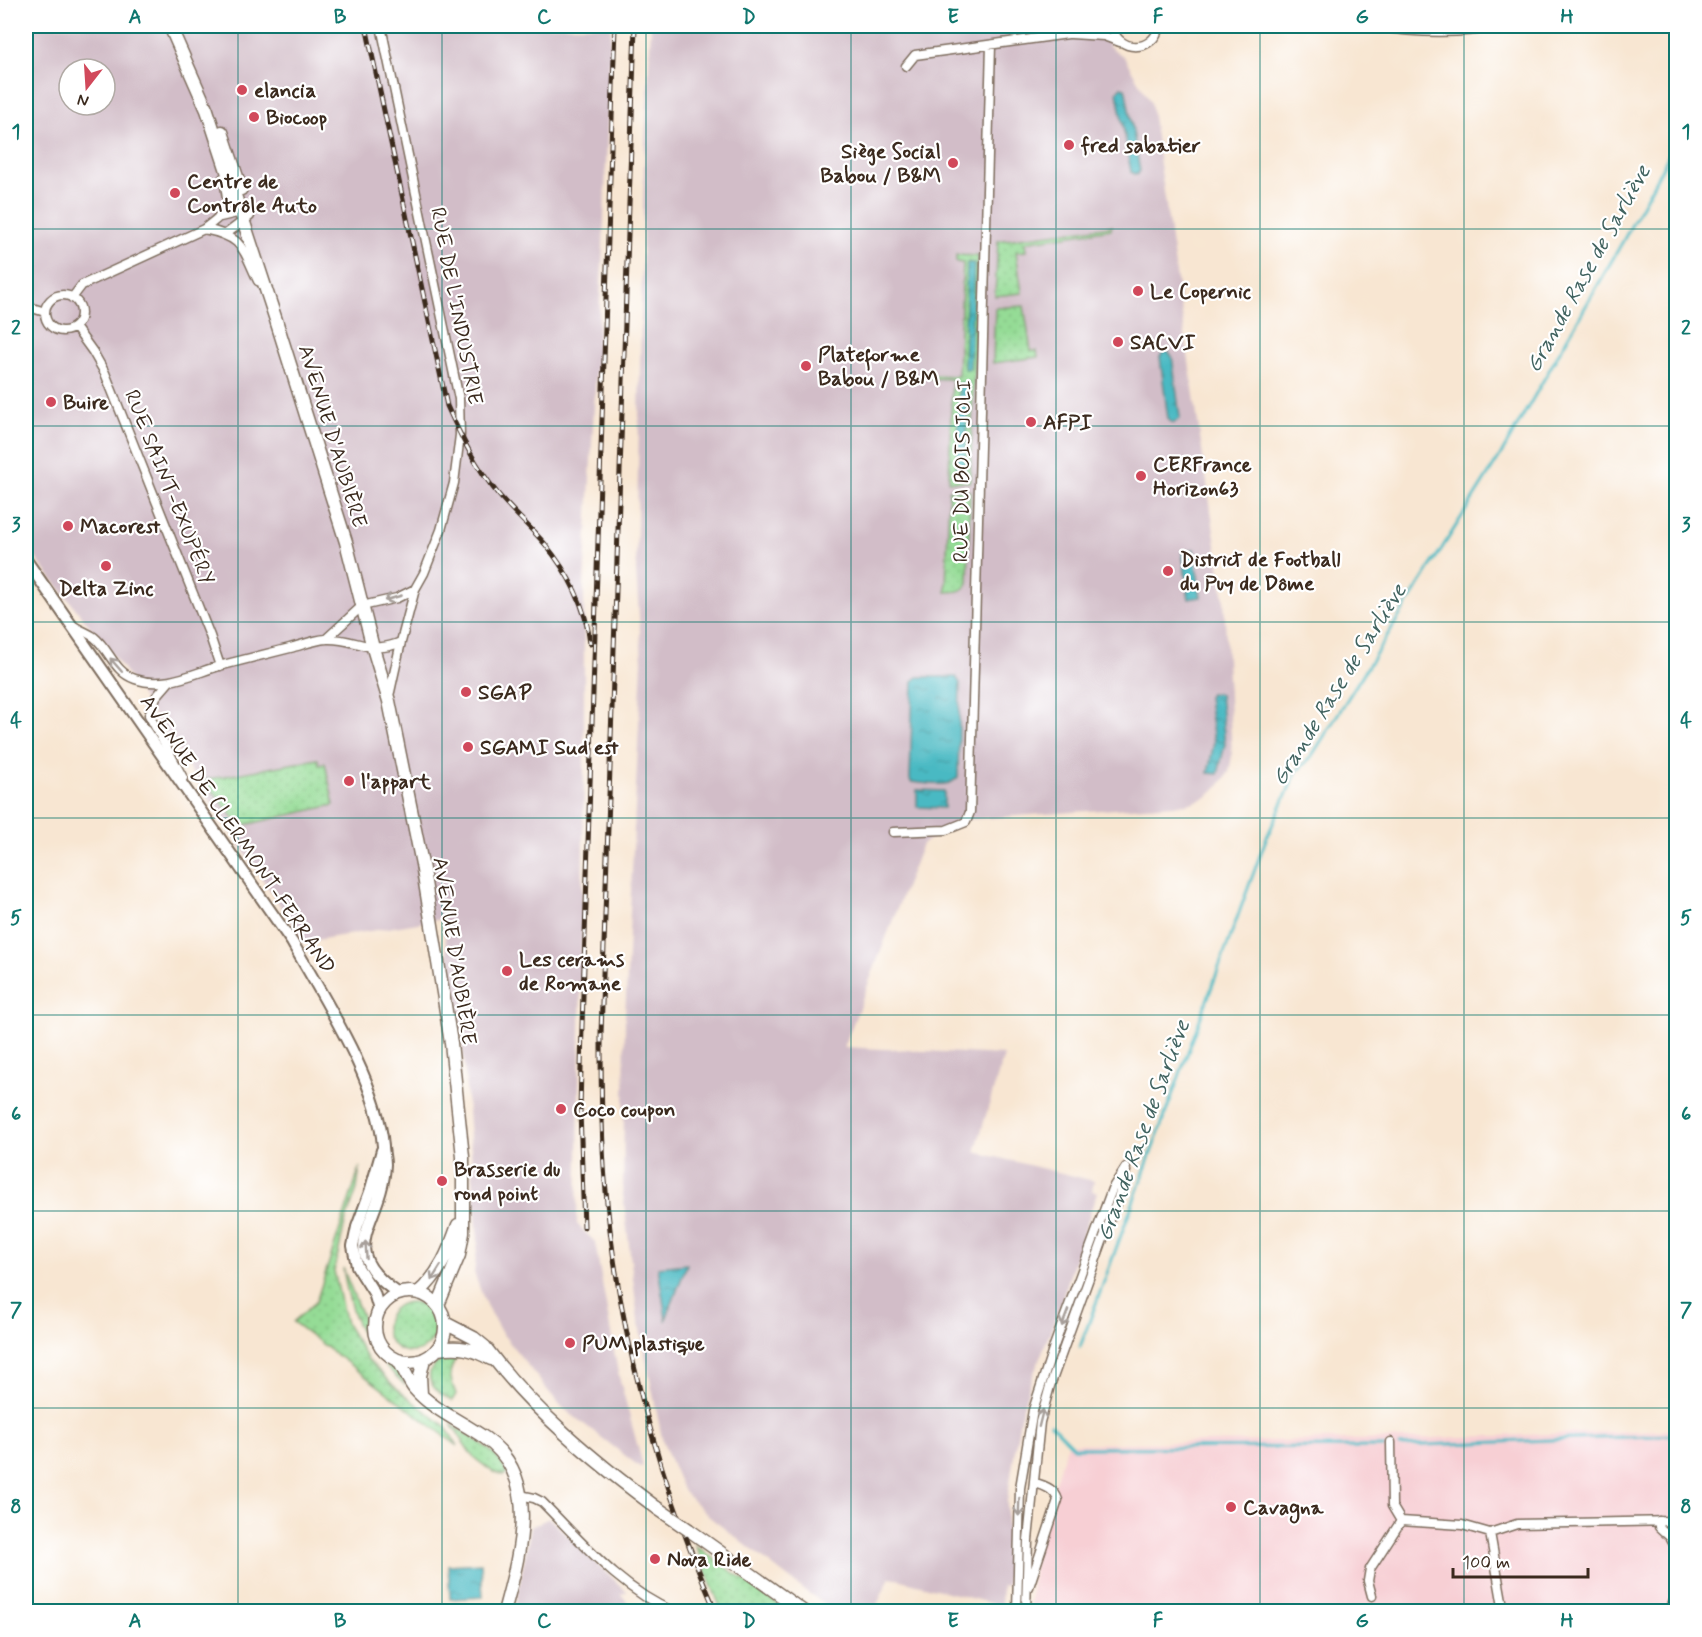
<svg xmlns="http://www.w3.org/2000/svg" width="1702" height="1637" viewBox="0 0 1702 1637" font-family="Mynerve,sans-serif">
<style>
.built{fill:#f7cfd4}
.industrial{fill:#d2bdc8;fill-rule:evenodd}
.grass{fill:url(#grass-dots);stroke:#68835a;stroke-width:1.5}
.water{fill:url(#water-ripples);stroke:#427270;stroke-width:1.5}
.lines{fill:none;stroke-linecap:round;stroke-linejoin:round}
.stream{stroke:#4ab9c3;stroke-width:3}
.minor-casing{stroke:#7d6c5d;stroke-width:11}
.tertiary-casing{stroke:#7d6c5d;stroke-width:14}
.secondary-casing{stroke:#7d6c5d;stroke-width:15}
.minor{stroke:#fff;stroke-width:8}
.tertiary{stroke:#fff;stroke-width:10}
.secondary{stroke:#fff;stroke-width:12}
.rail-casing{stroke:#3b2a1e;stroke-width:5}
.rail{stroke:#fff;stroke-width:3;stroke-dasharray:9;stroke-linecap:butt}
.secondary-bridge-casing{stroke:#7d6c5d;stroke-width:15;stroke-linecap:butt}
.secondary-bridge{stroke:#fff;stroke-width:12}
.oneway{stroke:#a79f9a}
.grid{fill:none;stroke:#0f766e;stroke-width:1.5;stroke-opacity:0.55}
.poi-dot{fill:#d1495b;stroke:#fff;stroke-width:2}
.labels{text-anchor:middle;stroke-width:4.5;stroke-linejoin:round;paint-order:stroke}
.poi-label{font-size:21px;font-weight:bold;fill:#3b2a1e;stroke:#fff;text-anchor:start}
.street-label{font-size:21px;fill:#3b2a1e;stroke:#fff}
.water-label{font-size:22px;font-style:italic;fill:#416360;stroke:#fff}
.neatline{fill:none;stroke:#0f766e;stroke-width:2}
.grid-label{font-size:20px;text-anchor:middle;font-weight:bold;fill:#0f766e}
</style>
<defs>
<pattern id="grass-dots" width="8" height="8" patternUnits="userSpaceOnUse" patternTransform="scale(1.5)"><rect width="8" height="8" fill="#95dc96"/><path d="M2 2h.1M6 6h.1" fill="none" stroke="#81bd81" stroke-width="1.8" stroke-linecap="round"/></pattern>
<pattern id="water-ripples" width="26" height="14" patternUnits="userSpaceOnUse" patternTransform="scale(1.5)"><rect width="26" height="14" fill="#4ab9c3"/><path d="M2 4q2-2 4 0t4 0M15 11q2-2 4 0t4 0" fill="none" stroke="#3f979e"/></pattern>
</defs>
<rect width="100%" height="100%" fill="#fff"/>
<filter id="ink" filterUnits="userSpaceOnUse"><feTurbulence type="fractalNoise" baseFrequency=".0167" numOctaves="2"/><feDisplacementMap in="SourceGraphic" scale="12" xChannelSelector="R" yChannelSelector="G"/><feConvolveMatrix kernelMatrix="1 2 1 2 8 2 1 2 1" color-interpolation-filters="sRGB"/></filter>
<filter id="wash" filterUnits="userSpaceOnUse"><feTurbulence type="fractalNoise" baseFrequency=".008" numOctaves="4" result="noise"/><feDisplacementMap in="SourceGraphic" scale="24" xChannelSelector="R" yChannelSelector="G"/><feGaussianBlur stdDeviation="1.35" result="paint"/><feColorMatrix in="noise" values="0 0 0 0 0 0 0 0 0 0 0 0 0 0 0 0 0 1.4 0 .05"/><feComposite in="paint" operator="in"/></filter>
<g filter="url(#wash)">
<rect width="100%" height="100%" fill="#f8e6d2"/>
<path class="built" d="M1676,1427V1611L1029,1612L1037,1535L1068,1444L1405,1439L1667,1430Z"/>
<path class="industrial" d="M26,26H609L611,30L603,247L584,586V773L577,1224L595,1242L618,1373L643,1466L640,1467L563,1408L549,1392L501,1332L486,1305L474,1273L478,1241L464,1060L442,919L304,942L122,667L26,546ZM69,69H105V105H69Z
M651,26H1108L1109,46L1124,57L1151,103L1224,599L1232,756L1229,772L1219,786L1207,797L1188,804L960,820L922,844L844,1047L1004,1055L975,1152L1094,1181L1092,1191L1097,1192L1059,1309L1029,1386L1020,1418L1007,1501V1586H1002L1001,1606L890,1577L874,1611H835L804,1590L712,1519L684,1492L663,1443L638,1320L623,1195L625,1017L642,661L636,571L644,163Z
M549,1518L627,1592L621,1594L634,1611L514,1612L531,1527Z"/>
<path class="grass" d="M1112,226L1111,229L1025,242L1026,251L1016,252L1022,293L995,296L998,241Z
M956,255L978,256L970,482L949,481L952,379L929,378V375L958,376L963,263L956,262Z
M1024,306L1031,351H1037L1038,357L993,363L995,308Z
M949,490L970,491L968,583C963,592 955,592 946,592Z
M318,759L319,765L325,763L334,805L240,826L204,780Z
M360,1167L357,1189L345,1223L334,1271L346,1324L368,1360L398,1390L445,1426L458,1446L293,1322L316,1302Z
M343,1268L368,1331L385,1356L399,1368L405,1385C363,1345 352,1326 343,1268Z
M386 1327a25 25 0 1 1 50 0a25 25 0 1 1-50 0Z
M459,1353C448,1372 448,1373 456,1394L452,1401C446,1397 437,1393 433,1386C421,1367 444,1357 459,1353Z
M451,1424C472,1438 497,1449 507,1474L503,1475L493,1472L473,1457Z
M695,1545L787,1611H722Z"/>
<path class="water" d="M1121,87L1125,88L1126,92L1140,171L1137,175L1131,172L1117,92Z
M967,263H974L970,369H964Z
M1167,351L1172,356L1180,418L1173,424L1168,419L1160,357L1163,352Z
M968,382L965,476H956L959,383Z
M1194,549L1201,597L1189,599L1182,551Z
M918,677H956L960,683L958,777C949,789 925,783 911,782L910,779L913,681Z
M1217,693L1220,695L1225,744L1218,774L1208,773L1214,742L1208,697L1210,694Z
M917,790L944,791V808L917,807Z
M687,1264L666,1319L658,1267Z
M481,1563L483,1597L450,1599L448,1565Z"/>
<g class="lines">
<path class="stream" d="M1080,1347L1266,839L1297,771L1311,757L1503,451L1623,241L1676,142
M1051,1424L1075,1448L1384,1447
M1399,1446L1676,1435"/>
</g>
</g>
<g filter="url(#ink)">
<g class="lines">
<defs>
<path id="minor" d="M1112,26C1117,53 1154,53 1159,26
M1374,26C1415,33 1461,34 1502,26
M1071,34L1104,36L1120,42
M906,66L915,55L1068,34L1090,26
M220,217L241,212L250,216L226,234
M204,229C243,237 242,247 258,281
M45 313a18 18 0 1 1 36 0a18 18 0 1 1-36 0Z
M72,298L82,285L204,229C228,211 231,207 223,178
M26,306L45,312
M75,327L93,352L105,373L210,636L220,666
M74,626C80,630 88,633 94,637C110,650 114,672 135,679C164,689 192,674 219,666C243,660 267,654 290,648C302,645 314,640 326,639C355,637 370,656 401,642L415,589L424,573L441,530L454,483L460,435L459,399L381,26
M326,639L362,606L397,598L415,589
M169,682L156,697L149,715L183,778
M390,692L401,642
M893,832L946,830L966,822L970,812L991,45
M1391,1442L1392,1506L1401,1521
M520,1495L534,1498L542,1502C582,1542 620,1589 674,1612
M1401,1521L1462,1525L1490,1533L1517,1524L1676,1521
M1659,1521V1527L1670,1537L1676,1548
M1490,1533L1504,1612
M1029,1587L1058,1500C1055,1490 1044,1485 1034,1483
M1372,1596L1368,1581L1370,1569L1401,1521
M1671,1608L1676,1596
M1017,1612L1020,1488L1033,1410L1054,1346L1112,1189L1126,1167
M1026,1612L1028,1540L1040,1422L1050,1386L1118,1198L1126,1171"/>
<path id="tertiary" d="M26,560L292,942C324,999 378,1082 383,1146C383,1152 385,1158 385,1164C383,1224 331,1248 399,1294
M379,1310L374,1293L357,1266L353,1246L357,1227L370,1192L382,1150"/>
<path id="secondary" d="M170,26L207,110L275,317L346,542L373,648L389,701L422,864L444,999L451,1043L463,1157V1233L459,1255L438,1305
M222,132L241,189
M375 1327a35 35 0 1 1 70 0a35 35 0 1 1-70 0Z
M418,1293C440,1274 449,1251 458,1225
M445,1323L474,1338L485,1347C533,1411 594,1461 657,1508
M438,1349C460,1346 471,1348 491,1359
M398,1360C404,1369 408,1380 414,1388C433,1410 461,1421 485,1438C543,1478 519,1556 504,1612
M421,1394L420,1376L424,1359
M689,1530L804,1612"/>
</defs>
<use href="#minor" class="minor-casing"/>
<use href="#tertiary" class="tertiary-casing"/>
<use href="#secondary" class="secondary-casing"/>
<use href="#minor" class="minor"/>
<use href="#tertiary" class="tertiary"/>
<use href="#secondary" class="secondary"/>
<defs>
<path id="rail" d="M366,26L447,406C461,437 476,467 498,494C513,512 530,527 545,544C568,572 587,608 590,644
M635,26L601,1034C601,1083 601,1131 605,1180C617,1329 656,1474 716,1612
M584,1227L580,1110L582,1026L615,26"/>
</defs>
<use href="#rail" class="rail-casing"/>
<use href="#rail" class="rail"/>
<defs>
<path id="secondary-bridge" d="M657,1508L689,1530"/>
</defs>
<use href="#secondary-bridge" class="secondary-bridge-casing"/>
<use href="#secondary-bridge" class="secondary-bridge"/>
</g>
<defs><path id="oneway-shaft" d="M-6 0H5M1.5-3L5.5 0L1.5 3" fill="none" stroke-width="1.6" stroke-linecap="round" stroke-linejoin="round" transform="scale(1.5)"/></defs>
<g class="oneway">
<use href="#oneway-shaft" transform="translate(393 598) rotate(164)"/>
<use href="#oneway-shaft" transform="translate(116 665) rotate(-131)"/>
<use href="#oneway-shaft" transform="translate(366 1250) rotate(-94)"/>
<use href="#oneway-shaft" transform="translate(436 1273) rotate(122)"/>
<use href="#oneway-shaft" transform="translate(1065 1318) rotate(111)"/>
<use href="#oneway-shaft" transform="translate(1041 1418) rotate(-76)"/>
<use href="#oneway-shaft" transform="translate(1019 1507) rotate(92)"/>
</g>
</g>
<path class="grid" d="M238,26V1612M442,26V1612M646,26V1612M851,26V1612M1056,26V1612M1260,26V1612M1464,26V1612M26,229H1676M26,426H1676M26,622H1676M26,818H1676M26,1015H1676M26,1211H1676M26,1408H1676"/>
<g class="poi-dot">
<circle cx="242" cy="90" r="6"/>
<circle cx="254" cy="117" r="6"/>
<circle cx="1069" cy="145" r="6"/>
<circle cx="953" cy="163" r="6"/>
<circle cx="175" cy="193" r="6"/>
<circle cx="1138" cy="291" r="6"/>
<circle cx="1118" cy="342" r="6"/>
<circle cx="806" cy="366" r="6"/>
<circle cx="51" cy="402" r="6"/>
<circle cx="1031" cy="422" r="6"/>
<circle cx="1141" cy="476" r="6"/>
<circle cx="68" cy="526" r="6"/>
<circle cx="106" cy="566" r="6"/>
<circle cx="1168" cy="571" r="6"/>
<circle cx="466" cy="692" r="6"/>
<circle cx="468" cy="747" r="6"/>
<circle cx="349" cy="781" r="6"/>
<circle cx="507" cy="971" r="6"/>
<circle cx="561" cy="1109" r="6"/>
<circle cx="442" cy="1181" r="6"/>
<circle cx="570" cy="1343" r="6"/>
<circle cx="1231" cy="1507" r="6"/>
<circle cx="655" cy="1559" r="6"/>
</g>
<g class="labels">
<g class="poi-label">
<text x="254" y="97">elancia</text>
<text x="266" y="124">Biocoop</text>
<text x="1081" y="152">fred sabatier</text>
<text x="941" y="158" text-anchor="end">Siège Social<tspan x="941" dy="24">Babou / B&amp;M</tspan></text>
<text x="187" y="188">Centre de<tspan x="187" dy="24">Contrôle Auto</tspan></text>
<text x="1150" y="298">Le Copernic</text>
<text x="1130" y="349">SACVI</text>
<text x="818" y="361">Plateforme<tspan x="818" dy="24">Babou / B&amp;M</tspan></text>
<text x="63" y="409">Buire</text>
<text x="1043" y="429">AFPI</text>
<text x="1153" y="471">CERFrance<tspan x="1153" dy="24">Horizon63</tspan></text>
<text x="80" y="533">Macorest</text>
<text x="1180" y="566">District de Football<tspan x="1180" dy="24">du Puy de Dôme</tspan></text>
<text x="106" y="595" text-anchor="middle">Delta Zinc</text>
<text x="478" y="699">SGAP</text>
<text x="480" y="754">SGAMI Sud est</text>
<text x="361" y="788">l'appart</text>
<text x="519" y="966">Les cerams<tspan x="519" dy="24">de Romane</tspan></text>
<text x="573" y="1116">Coco coupon</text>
<text x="454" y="1176">Brasserie du<tspan x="454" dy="24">rond point</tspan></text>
<text x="582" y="1350">PUM plastique</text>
<text x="1243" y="1514">Cavagna</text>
<text x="667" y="1566">Nova Ride</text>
</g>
<g class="street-label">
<text transform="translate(457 306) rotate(79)" y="7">RUE DE L'INDUSTRIE</text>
<text transform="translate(333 436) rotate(73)" y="7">AVENUE D'AUBIÈRE</text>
<text transform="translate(962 471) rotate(-89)" y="7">RUE DU BOIS JOLI</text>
<text transform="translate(170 487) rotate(68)" y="7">RUE SAINT-EXUPÉRY</text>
<text transform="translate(238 834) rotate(56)" y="7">AVENUE DE CLERMONT-FERRAND</text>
<text transform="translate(455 951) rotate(81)" y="7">AVENUE D'AUBIÈRE</text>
</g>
<g class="water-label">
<text transform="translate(1587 268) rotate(-61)" y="8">Grande Rase de Sarliève</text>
<text transform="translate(1338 684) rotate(-58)" y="8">Grande Rase de Sarliève</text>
<text transform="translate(1142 1130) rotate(-70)" y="8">Grande Rase de Sarliève</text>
</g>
</g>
<rect width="1702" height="1637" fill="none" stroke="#fff" stroke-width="66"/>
<g transform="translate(87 87) rotate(197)"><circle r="28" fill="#ffffff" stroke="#b1aaa5" stroke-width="1.5"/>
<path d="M0-4.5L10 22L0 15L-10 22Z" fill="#d1495b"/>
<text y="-9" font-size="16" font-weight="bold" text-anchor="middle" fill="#3b2a1e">N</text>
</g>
<path d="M1453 1568v9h135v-9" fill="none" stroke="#3b2a1e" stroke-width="3"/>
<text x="1462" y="1568" font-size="18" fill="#3b2a1e" stroke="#ffffff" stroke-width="4.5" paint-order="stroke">100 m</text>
<rect x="33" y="33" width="1636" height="1571" class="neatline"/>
<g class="grid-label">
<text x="135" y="23">A</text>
<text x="340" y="23">B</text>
<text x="544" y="23">C</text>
<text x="749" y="23">D</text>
<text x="953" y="23">E</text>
<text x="1158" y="23">F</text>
<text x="1362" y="23">G</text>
<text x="1567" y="23">H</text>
<text x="16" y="138">1</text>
<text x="1686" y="138">1</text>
<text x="16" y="334">2</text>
<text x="1686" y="334">2</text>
<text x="16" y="531">3</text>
<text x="1686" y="531">3</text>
<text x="16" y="727">4</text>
<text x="1686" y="727">4</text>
<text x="16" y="924">5</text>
<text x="1686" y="924">5</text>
<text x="16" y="1120">6</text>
<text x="1686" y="1120">6</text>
<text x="16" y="1316">7</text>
<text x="1686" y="1316">7</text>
<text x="16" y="1513">8</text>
<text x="1686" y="1513">8</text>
<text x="135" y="1627">A</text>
<text x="340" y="1627">B</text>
<text x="544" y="1627">C</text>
<text x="749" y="1627">D</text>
<text x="953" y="1627">E</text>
<text x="1158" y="1627">F</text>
<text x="1362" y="1627">G</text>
<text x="1567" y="1627">H</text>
</g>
</svg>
